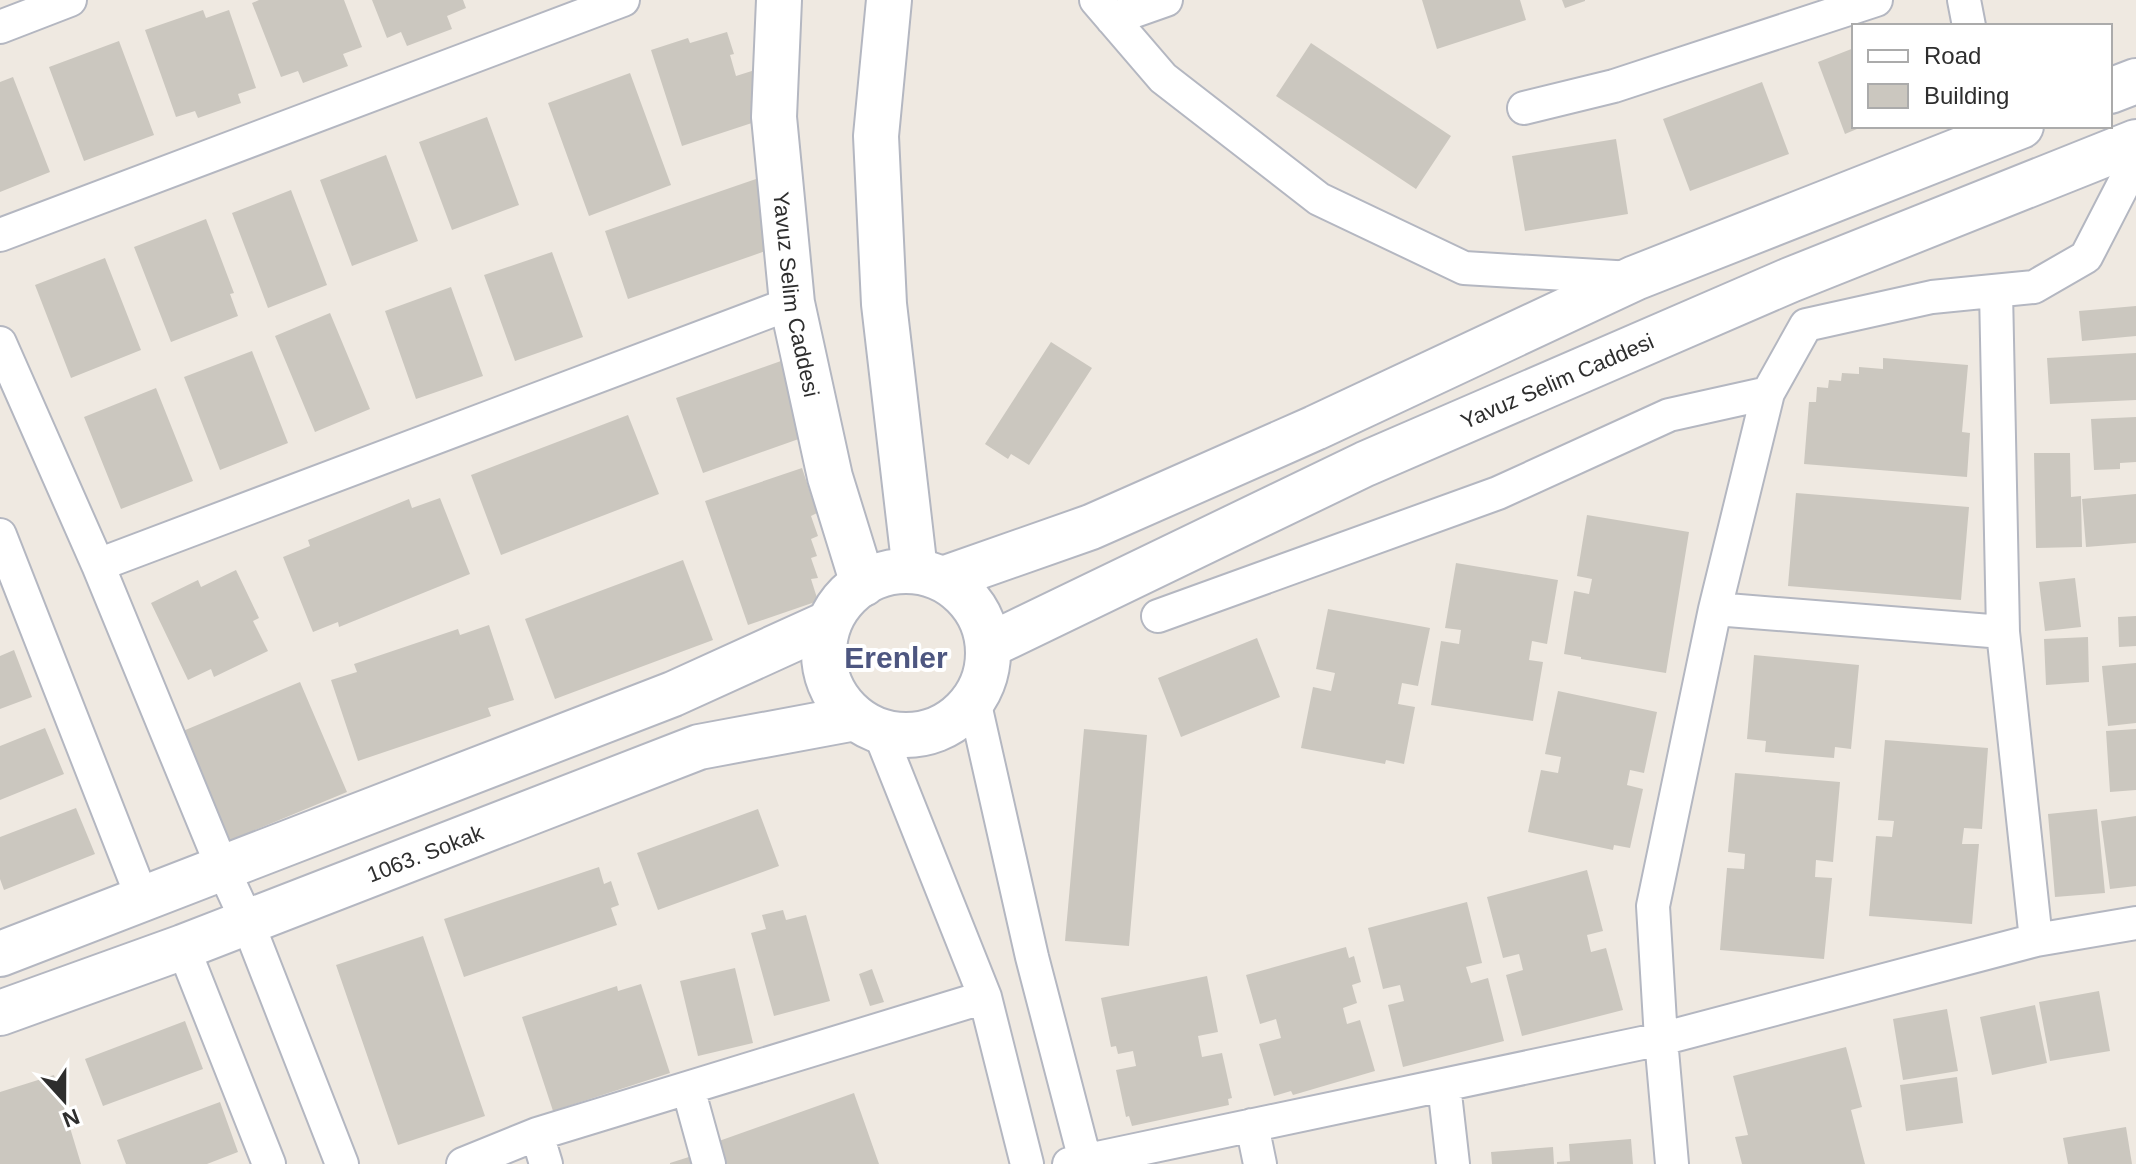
<svg xmlns="http://www.w3.org/2000/svg" width="2136" height="1164" viewBox="0 0 2136 1164" font-family="Helvetica,sans-serif">
<style>
.building{fill:#cbc7bf}
.lines{fill:none;stroke-linecap:round;stroke-linejoin:round}
.minor-casing{stroke:#b4b7c1;stroke-width:36}
.secondary-casing{stroke:#b4b7c1;stroke-width:48}
.minor{stroke:#fff;stroke-width:32}
.secondary{stroke:#fff;stroke-width:44}
.labels{text-anchor:middle;stroke-width:8;stroke-linejoin:round;paint-order:stroke}
.street-label{font-size:22px;fill:#2e2e2e;stroke:#fff}
.district-label{font-size:30px;font-weight:bold;fill:#4d5680;stroke:#fff}
</style>
<rect width="100%" height="100%" fill="#efe9e1"/>
<path class="building" d="M259,0H344L362,47L343,54L348,66L303,83L298,71L281,77L252,3Z
M372,0H463L466,8L447,16L452,29L407,46L401,32L387,38Z
M1422,0H1520L1526,20L1437,49Z
M1562,0H1585V1L1565,8Z
M203,10L206,18L229,10L256,88L238,94L241,103L198,118L195,111L176,117L145,30Z
M727,32L734,54L730,55L736,76L755,70L770,117L682,146L651,50L688,38L690,43Z
M119,41L154,135L84,161L49,67Z
M1311,43L1451,136L1416,189L1276,96Z
M1854,48V126H1864L1845,134L1818,62Z
M630,73L671,185L589,216L548,103Z
M13,77L50,172L0,192V82Z
M1762,82L1789,154L1690,191L1663,119Z
M487,117L519,205L452,230L419,142Z
M1616,139L1628,214L1525,231L1512,156Z
M386,155L418,241L352,266L320,180Z
M756,179L780,246L628,299L605,231Z
M291,190L327,285L268,308L232,213Z
M206,219L234,293L230,294L238,316L171,342L134,247Z
M552,252L583,337L515,361L484,275Z
M105,258L141,350L71,378L35,285Z
M451,287L483,376L416,399L385,311Z
M2136,306V336L2082,341L2079,311Z
M330,313L370,409L315,432L275,336Z
M1051,342L1092,368L1029,465L1011,454L1008,459L985,444Z
M252,351L288,443L220,470L184,377Z
M2136,353V400L2050,404L2047,358Z
M795,356L810,435L703,473L676,398Z
M1883,358L1968,365L1962,432L1970,433L1967,477L1804,464L1809,402H1816L1817,387L1828,388L1829,380L1841,381L1842,373L1859,374V367L1883,369Z
M156,388L193,481L121,509L84,417Z
M628,415L659,494L501,555L471,475Z
M2136,417V462L2120,463V469L2094,470L2091,419Z
M2034,453H2070L2071,497L2081,496L2082,547L2036,548Z
M802,468L817,513L811,516L818,536L811,539L817,556L811,558L818,578L811,579L818,601L748,625L705,501Z
M1796,493L1969,507L1961,600L1788,586Z
M2136,494V543L2086,547L2082,499Z
M440,498L470,574L339,627L338,622L313,632L283,557L310,546L308,540L409,499L412,508Z
M1587,515L1689,532L1666,673L1581,659V657L1564,654L1574,591L1589,594L1592,579L1577,576Z
M683,560L713,640L555,699L525,619Z
M1456,563L1558,580L1547,644L1532,641L1529,660L1543,662L1533,721L1431,705L1441,641L1459,644L1461,630L1445,628Z
M236,570L259,618L253,621L268,651L214,677L211,669L188,680L151,603L198,580L201,587Z
M2075,578L2081,627L2045,631L2039,582Z
M1328,609L1430,628L1418,686L1402,683L1398,704L1415,707L1404,764L1386,760L1385,764L1301,748L1313,687L1331,691L1335,673L1316,669Z
M2136,616V646L2119,647L2118,617Z
M489,625L514,700L488,708L491,716L358,761L331,680L357,672L354,664L458,629L460,635Z
M2088,637L2089,682L2046,685L2044,639Z
M1257,638L1280,697L1181,737L1158,678Z
M14,650L32,697L0,709V656Z
M1754,655L1859,665L1851,749L1835,747L1834,758L1765,752L1766,741L1747,739Z
M2136,663V723L2108,726L2102,666Z
M300,682L347,792L229,841L183,731Z
M1558,691L1657,712L1644,773L1630,770L1627,785L1643,789L1630,848L1614,845L1613,850L1528,832L1541,770L1558,773L1561,757L1545,754Z
M45,728L64,774L0,800V746Z
M1084,729L1147,735L1129,946L1065,941Z
M2136,729V790L2110,792L2106,731Z
M1885,740L1988,748L1982,829L1964,828L1962,844H1979L1972,924L1869,916L1876,836L1892,837L1894,821L1878,820Z
M1735,773L1840,782L1833,862L1816,860L1815,877L1832,878L1824,959L1720,950L1727,868L1744,869L1745,854L1728,852Z
M76,808L95,854L4,890L0,879V837Z
M758,809L779,866L658,910L637,853Z
M2097,809L2105,893L2055,897L2048,814Z
M2136,816V886L2110,889L2101,821Z
M599,867L604,884L611,881L619,905L611,908L617,925L464,977L444,919Z
M1587,870L1603,931L1587,935L1591,952L1606,948L1623,1010L1522,1036L1506,975L1523,970L1519,954L1503,958L1487,897Z
M1467,902L1482,963L1466,967L1471,983L1488,978L1504,1041L1403,1067L1388,1005L1404,1001L1400,985L1383,989L1368,928Z
M783,910L786,920L806,915L830,1001L774,1016L751,933L766,929L762,915Z
M423,936L485,1116L398,1145L336,965Z
M1346,947L1349,958L1354,956L1361,982L1352,985L1357,1003L1343,1008L1347,1024L1360,1020L1375,1071L1293,1095L1291,1091L1274,1096L1259,1044L1281,1038L1276,1019L1260,1024L1246,975Z
M735,968L753,1043L698,1056L680,981Z
M872,969L884,1002L870,1006L859,974Z
M1207,976L1218,1032L1198,1036L1202,1057L1222,1053L1232,1098L1228,1099L1229,1105L1132,1126L1129,1116L1126,1117L1116,1070L1136,1066L1133,1051L1118,1054L1116,1046L1111,1047L1101,998Z
M641,984L670,1073L553,1111L522,1017L617,986L618,991Z
M2099,991L2110,1051L2050,1061L2039,1002Z
M2035,1005L2047,1063L1992,1075L1980,1017Z
M1947,1009L1958,1071L1903,1080L1893,1019Z
M185,1021L203,1069L103,1106L85,1059Z
M1846,1047L1862,1107L1851,1110L1865,1164H1742L1735,1137L1748,1135L1733,1076Z
M54,1075L81,1164H0V1092Z
M1957,1077L1963,1123L1906,1131L1900,1085Z
M854,1093L879,1164H727L719,1141Z
M220,1102L238,1152L207,1164H126L117,1140Z
M2126,1127L2132,1164H2068L2063,1138Z
M1631,1139L1633,1164H1557V1162L1570,1161L1569,1144Z
M1553,1147L1554,1164H1492L1491,1152Z
M692,1156L695,1164H670V1163Z"/>
<g class="lines">
<defs>
<path id="minor" d="M1096,0L1163,78L1319,199L1464,268L1632,278
M1964,0L1969,26
M1112,19L1166,0
M0,27L70,0
M1524,108L1614,86L1876,0
M0,235L623,0
M1996,291L2003,632L2036,940
M0,343L98,565L223,869L247,921L342,1164
M0,535L143,900
M98,565L792,303
M1715,609L2003,632
M1158,616L1498,493L1669,415L1768,393
M974,700L1032,957L1086,1164
M879,731L985,997L1027,1164
M183,947L269,1164
M1444,1085L1453,1164
M688,1088L709,1164
M1252,1125L1260,1164
M537,1134L546,1164
M463,1164L537,1134L985,997
M1069,1164L1661,1039L2036,940L2136,923
M1672,1164L1661,1039L1653,906L1715,609L1768,393L1806,325L1932,297L2034,287L2086,257L2136,160"/>
<g id="secondary">
<path id="s1" d="M779,0L774,117L792,303L830,477L863,584"/>
<path d="M889,0L876,136L884,304L915,571"/>
<path d="M2110,91L2136,81"/>
<circle cx="906" cy="653" r="82"/>
<path d="M943,579L1091,527L1315,428L1635,278L2021,126"/>
<path id="s2" d="M988,646L1365,464L1790,280L2136,142"/>
<path d="M0,954L673,694L829,623"/>
<path id="s3" d="M0,1013L183,947L699,747L855,718"/>
</g>
</defs>
<use href="#minor" class="minor-casing"/>
<use href="#secondary" class="secondary-casing"/>
<use href="#minor" class="minor"/>
<use href="#secondary" class="secondary"/>
</g>
<g class="labels">
<g class="street-label">
<text dy="8" stroke="none"><textPath href="#s1" startOffset="296">Yavuz Selim Caddesi</textPath></text>
<text dy="8" stroke="none"><textPath href="#s2" startOffset="628">Yavuz Selim Caddesi</textPath></text>
<text dy="8" stroke="none"><textPath href="#s3" startOffset="454">1063. Sokak</textPath></text>
</g>
<g class="district-label">
<text x="896" y="668">Erenler</text>
</g>
</g>
<rect x="1852" y="24" width="260" height="104" fill="#ffffff" stroke="#ababab" stroke-width="2"/>
<rect x="1868" y="50" width="40" height="12" fill="#ffffff" stroke="#ababab" stroke-width="2"/>
<text x="1924" y="64" font-size="24" fill="#2e2e2e">Road</text>
<rect x="1868" y="84" width="40" height="24" fill="#cbc7bf" stroke="#ababab" stroke-width="2"/>
<text x="1924" y="104" font-size="24" fill="#2e2e2e">Building</text>
<g transform="translate(64 1100) rotate(159)" stroke="#ffffff" stroke-width="6" paint-order="stroke">
<path d="M0-6L14 30L0 20L-14 30Z" fill="#2e2e2e"/>
<text y="-12" font-size="22" font-weight="bold" text-anchor="middle" fill="#2e2e2e">N</text>
</g>
</svg>
